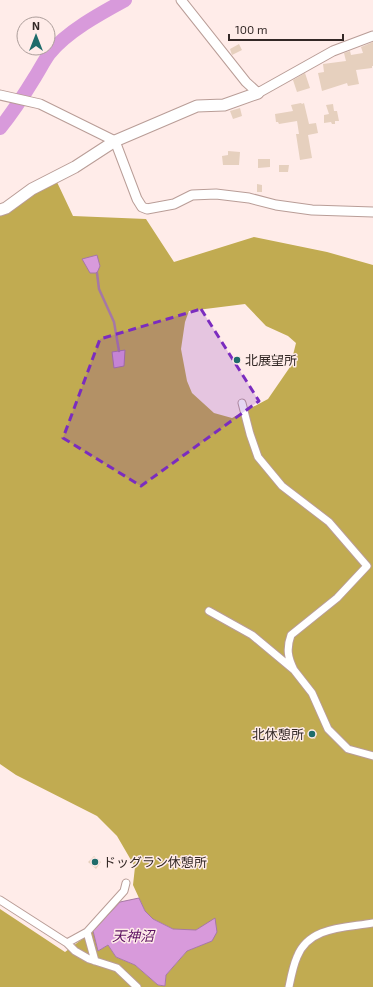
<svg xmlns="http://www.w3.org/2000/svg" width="373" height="987" viewBox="0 0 373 987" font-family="'Exo 2','Noto Sans JP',sans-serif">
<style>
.forest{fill:#c1ab51;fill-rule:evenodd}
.water{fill:#d89adb;stroke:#a678a5}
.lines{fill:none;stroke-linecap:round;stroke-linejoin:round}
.stream{stroke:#a678a5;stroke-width:2.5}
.river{stroke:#d89adb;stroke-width:14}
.building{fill:#e6d0be}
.pedestrian-casing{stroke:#b99d97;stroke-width:9}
.minor-casing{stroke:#b99d97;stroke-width:11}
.tertiary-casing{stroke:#b99d97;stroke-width:13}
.pedestrian{stroke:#fff;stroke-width:7}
.minor{stroke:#fff;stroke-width:9}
.tertiary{stroke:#fff;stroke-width:11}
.marked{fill:#7b2cbf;fill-opacity:0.2;stroke:#7b2cbf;stroke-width:3;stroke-dasharray:8 5;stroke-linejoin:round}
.poi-dot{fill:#1f6c6b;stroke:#ffece9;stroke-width:1.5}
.labels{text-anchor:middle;stroke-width:3;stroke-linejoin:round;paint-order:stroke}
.poi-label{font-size:13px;fill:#332826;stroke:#ffece9;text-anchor:start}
.water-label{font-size:14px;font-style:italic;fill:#5c1161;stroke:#ffece9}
</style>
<rect width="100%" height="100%" fill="#ffece9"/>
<path class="forest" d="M56,180L73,216L146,219L174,262L254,237L327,252L373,265V987H0V909L65,952L93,931L98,951L108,945L116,957L135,965L158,985L165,986L166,975L187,951L211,941L215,919L196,930H189L173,929L153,919L145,911L133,885L135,867L117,836L97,816L16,775L0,764V215ZM245,304L266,326L288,336L296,343L290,367L268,399L232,418L214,413L192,393L187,381L181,349L185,322L189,311Z"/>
<path class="water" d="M97,255L100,266L97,273H90L82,259Z
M125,350L124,366L114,368L112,352Z
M139,898L145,911L153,919L173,929L196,930L215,918L217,932L212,941L187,951L166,975L165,986L158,985L135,965L116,957L108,945L98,951L93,931L120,902Z"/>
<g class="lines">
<path class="stream" d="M97,273L99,289L114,322L119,351"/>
<path class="river" d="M0,128C13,112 24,95 35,77C40,69 44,61 49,54C66,32 101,13 125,0"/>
</g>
<path class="building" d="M373,42V66H372V68L356,70L359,84L348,86L347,83L322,91L318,73L324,72L323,64L346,61L344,53L350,51L351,55L363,53L361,47Z
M239,44L242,50L232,55L230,49Z
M305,73L310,88L297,92L293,80Z
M301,103L302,104L304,103L309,124L316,123L318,133L308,135L312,158L300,160L296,134H299L297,121L279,124L278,122H276L275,114L293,111L291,105Z
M333,104L334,111H337L339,121H335V124H332L331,122L324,123V115L329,114L326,105Z
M240,108L242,116L233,119L230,111Z
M228,151L240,152L239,165H223L222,156L228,155Z
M258,159H270V167L258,168Z
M279,165H289L288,172H279Z
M257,184L262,185V192H257Z
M310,730L317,733L315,739L308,736Z
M94,856L101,862L96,869L88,862Z"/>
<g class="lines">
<defs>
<path id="pedestrian" d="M242,403L250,434L258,457L282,486L329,522L367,566L337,598L291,635C286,649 288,658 294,670
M209,611L252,635L294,670L312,693L328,729L348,749L373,756
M0,900L67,943L75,951L89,959L117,968L137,987
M87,932L95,961
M67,943L87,932L124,891L126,883
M289,987C291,977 293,966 297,957C309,926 346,928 373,923"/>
<path id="minor" d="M181,0L246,82L258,93L333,51L373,36
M0,95L40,104L115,141L137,199L142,207L147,209L174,204L192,195L216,194L249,198L276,205L312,210L373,212"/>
<path id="tertiary" d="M0,210L6,208L32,189L75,167L115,141L197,106L224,105L258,93"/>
</defs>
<use href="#pedestrian" class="pedestrian-casing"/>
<use href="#minor" class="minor-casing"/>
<use href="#tertiary" class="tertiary-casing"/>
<use href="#pedestrian" class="pedestrian"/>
<use href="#minor" class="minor"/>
<use href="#tertiary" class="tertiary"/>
</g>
<path class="marked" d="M201,309L259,401L141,486L63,438L100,339Z"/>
<g class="poi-dot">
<circle cx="237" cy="360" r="4"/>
<circle cx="312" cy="734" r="4"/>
<circle cx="95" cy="862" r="4"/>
</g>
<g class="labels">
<g class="poi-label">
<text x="245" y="365">北展望所</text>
<text x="304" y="739" text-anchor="end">北休憩所</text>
<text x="103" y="867">ドッグラン休憩所</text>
</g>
<g class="water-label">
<text x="133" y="941">天神沼</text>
</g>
</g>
<g transform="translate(36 36)"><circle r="19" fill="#ffece9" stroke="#ad9e9b"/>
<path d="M0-3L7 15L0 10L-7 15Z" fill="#1f6c6b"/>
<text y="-6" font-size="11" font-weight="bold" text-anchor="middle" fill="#332826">N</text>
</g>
<path d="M229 34v6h114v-6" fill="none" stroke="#332826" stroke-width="2"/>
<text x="235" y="34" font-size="12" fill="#332826" stroke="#ffece9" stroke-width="3" paint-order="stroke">100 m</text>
</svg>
